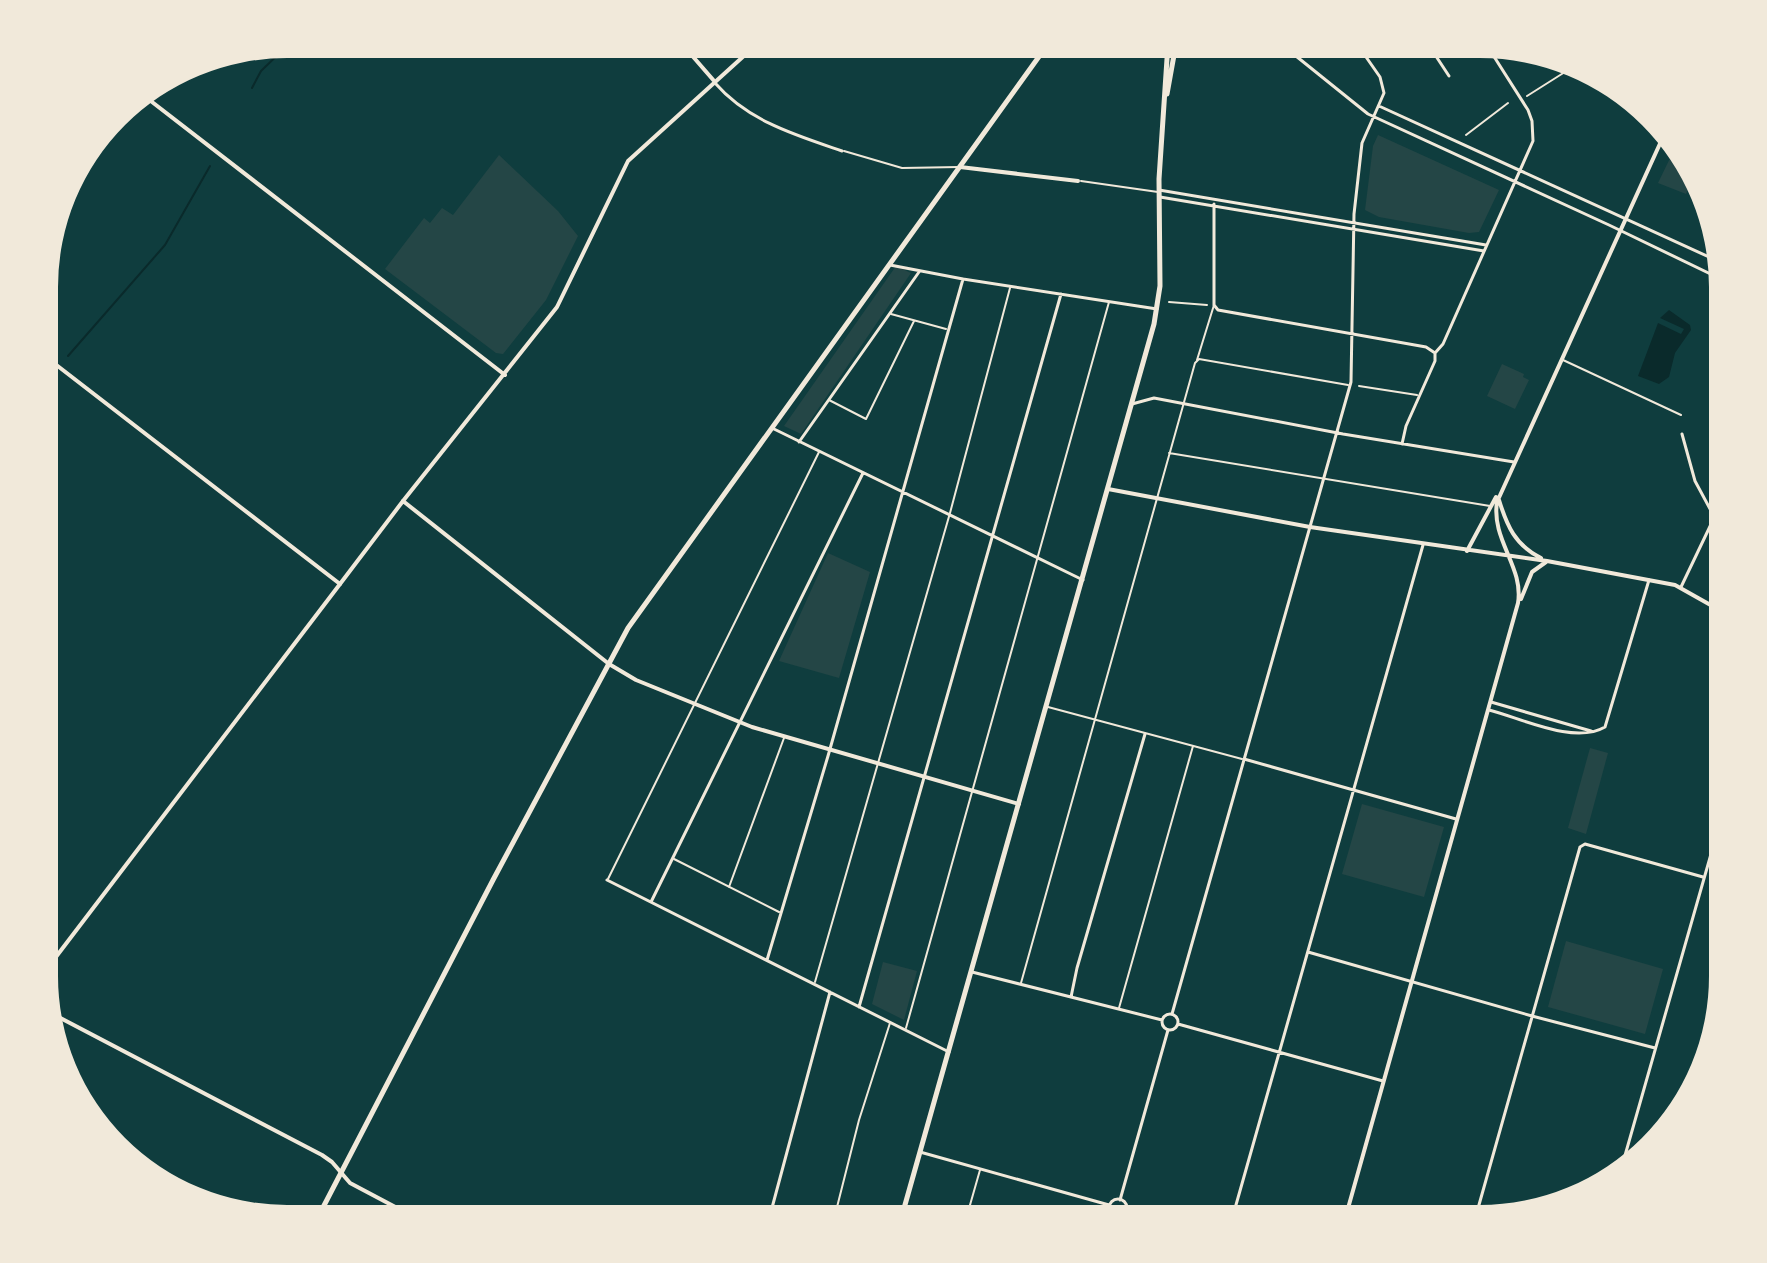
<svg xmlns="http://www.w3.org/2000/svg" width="1767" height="1263" viewBox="0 0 1767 1263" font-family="Mulish,sans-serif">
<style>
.green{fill:#244646}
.water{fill:#0a2a2b}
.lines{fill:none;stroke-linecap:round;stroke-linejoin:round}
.stream{stroke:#0a2a2b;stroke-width:2}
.service{stroke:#f1e9da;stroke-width:2}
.pedestrian{stroke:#f1e9da;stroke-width:2}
.minor{stroke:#f1e9da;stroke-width:3}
.tertiary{stroke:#f1e9da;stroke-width:4}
.secondary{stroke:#f1e9da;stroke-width:4}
.primary{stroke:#f1e9da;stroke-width:5}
</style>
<rect width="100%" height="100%" fill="#0f3d3e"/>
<path class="green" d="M1378,135L1499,190L1479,232L1469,233L1379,217L1365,210L1373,146Z
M1674,150L1695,176L1686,194L1658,183Z
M499,155L558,211L578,236L546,300L503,354L496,353L385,269L424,218L430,223L442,208L453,215Z
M896,266L911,273L801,434L784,426Z
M1502,364L1524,374L1523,377L1529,380L1515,409L1487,396Z
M828,553L870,572L839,678L779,661Z
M1590,748L1608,753L1586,834L1568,828Z
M1362,804L1444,827L1424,897L1342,874Z
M1566,941L1663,969L1645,1034L1548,1007Z
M883,962L917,971L904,1020L872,1004Z"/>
<path class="water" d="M1669,310L1690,325L1691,330L1675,353L1669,377L1659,384L1638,376L1658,323L1681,334L1684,329L1660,318Z"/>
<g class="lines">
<path class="stream" d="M252,88L261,71L289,44
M68,356L165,245L210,166
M46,382L50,377"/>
<path class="service" d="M1554,58L1558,64
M891,314L946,329
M829,400L866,419L914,321
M1169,453L1490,506
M1048,707L1242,759
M674,859L779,912
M608,879L819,452
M729,887L784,738
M815,982L950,513L1010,288
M1021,983L1195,363L1199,359L1348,385
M1119,1008L1193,746
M906,1028L1109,302
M834,1219L859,1120L890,1023
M966,1219L980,1170"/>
<path class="pedestrian" d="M1527,96L1576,65
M1466,135L1508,103
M844,151L902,168L959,167
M1081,181L1158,192
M1169,302L1207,305
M1197,360L1214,305
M1563,360L1681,415
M1359,386L1417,395
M1714,517L1723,500"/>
<path class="minor" d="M1281,44L1368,114L1609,225L1723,280
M1428,44L1449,76
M1364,55L1381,44
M715,83C748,121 795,135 842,151
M1379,106L1720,262
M1159,190L1486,245
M1160,197L1484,251
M1214,204V305L1218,310L1426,347L1435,353
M890,265L963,279L1157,309
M1132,404L1154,398L1343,434L1514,462
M774,429L1083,580
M1682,434L1695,481L1723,533
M799,442L919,272
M1402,444L1406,426L1435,361V353L1443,344L1533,141L1532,121L1528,110L1486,44
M1681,587L1714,518
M1491,702L1591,731
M1489,710C1521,718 1574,745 1605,727L1649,580
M1244,759L1456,819
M607,880L949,1052
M651,902L863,473
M1308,952L1532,1016L1655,1048
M767,960L828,756L963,279
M972,972L1162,1020
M1071,997L1077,968L1145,734
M859,1007L1061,294
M1162 1022a8 8 0 1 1 16 0a8 8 0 1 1-16 0Z
M1172,1014L1351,382L1354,214L1362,143L1384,93L1380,77L1357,44
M1178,1024L1383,1081
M920,1152L1109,1205
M1622,1166L1723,812
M1109 1208a9 9 0 1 1 18 0a9 9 0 1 1-18 0Z
M1120,1200L1168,1030
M1126,1210L1156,1219
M769,1219L830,992
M1232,1219L1423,545
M1475,1219L1580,847L1585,844L1703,877"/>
<path class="tertiary" d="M682,44L715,82
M143,95L505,375
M960,167L1078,181
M1108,489L1310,527L1547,561L1675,585L1723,612
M1499,500C1507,526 1515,545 1541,558
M403,501L557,307L628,161L757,44
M1467,551L1496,497
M1521,599L1532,572L1546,562
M609,664L636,680L752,727L1019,804
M46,970L340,584
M47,1011L322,1155L332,1162L350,1183L418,1219
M1345,1219L1518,603C1524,567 1491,540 1497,502L1663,137"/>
<path class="secondary" d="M46,357L340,584L403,501L609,664"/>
<path class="primary" d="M1167,94L1176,44
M317,1219L493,880L628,628L1048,44
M901,1219L1154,324L1160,286L1159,179L1168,44"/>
</g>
<path d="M0 0H1767V1263H0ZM287 58H1480A229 229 0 0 1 1709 287V976A229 229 0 0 1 1480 1205H287A229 229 0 0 1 58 976V287A229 229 0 0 1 287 58Z" fill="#f1e9da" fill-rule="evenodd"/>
</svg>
